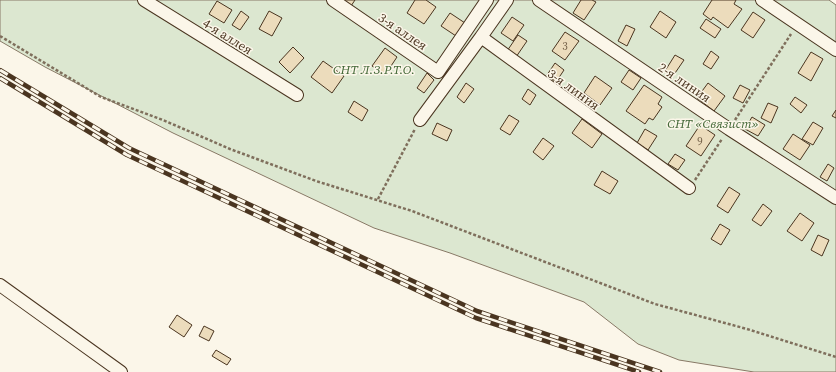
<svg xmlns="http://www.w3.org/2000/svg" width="836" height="372" viewBox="0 0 836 372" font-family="'Source Serif 4',serif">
	<rect width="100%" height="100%" fill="#fbf6e9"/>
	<!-- green -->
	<path fill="#dce7d0" stroke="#887966" d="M0 0H829L836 5V372H754L679 360 638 344 584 302 450 253 374 228 173 133 45 67 0 41Z"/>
	<!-- building -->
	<path fill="#ecdcbc" stroke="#4a3520" d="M343 0H355L351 6Z
		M415 0H426L436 7 424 24 407 13Z
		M581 0H592L596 2 584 20 573 13Z
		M712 0H736L734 4 742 9 728 28 713 17 711 20 703 14Z
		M217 1 232 10 224 23 209 14Z
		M241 11 249 17 240 30 232 25Z
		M269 11 282 18 272 36 259 29Z
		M660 11 676 22 666 38 650 27Z
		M753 12 765 20 753 38 741 30Z
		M450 13 465 23 456 36 441 26Z
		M512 17 524 25 513 41 501 33Z
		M706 19 721 29 715 38 700 28Z
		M626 25 635 29 627 46 618 41Z
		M565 32 579 41 565 60 552 51Z
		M518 35 527 41 516 57 507 51Z
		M293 47 304 58 290 73 279 62Z
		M385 48 397 57 385 75 372 66Z
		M711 51 719 57 711 69 703 64Z
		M811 52 823 59 811 81 798 73Z
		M675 55 684 60 673 76 665 71Z
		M323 61 344 76 332 93 311 77Z
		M555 63 564 70 556 82 547 75Z
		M629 70 641 78 633 90 621 82Z
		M427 73 434 80 424 93 417 88Z
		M595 76 612 88 600 105 584 93Z
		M466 83 474 89 464 103 457 97Z
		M708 83 725 96 714 111 697 98Z
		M644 85 662 97 658 104 662 107 653 120 649 118 645 124 626 111Z
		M740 85 750 90 743 103 733 98Z
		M528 89 536 95 530 105 522 99Z
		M795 97 807 105 801 113 790 104Z
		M354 101 368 110 362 121 348 112Z
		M768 103 778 107 771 123 761 118Z
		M836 110V118L832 116Z
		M509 115 519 121 510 135 500 129Z
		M752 117 765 125 758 136 745 129Z
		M582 119 602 134 592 148 572 133Z
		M813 122 823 128 813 145 802 139Z
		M437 123 452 130 447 141 432 134Z
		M700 125 715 135 701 156 686 146Z
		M645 129 657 136 648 150 637 143Z
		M793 134 810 145 800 160 783 149Z
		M543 138 554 146 543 160 533 152Z
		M675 154 685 160 678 170 668 164Z
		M828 164 834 168 827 181 820 177Z
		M602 171 618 181 610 194 594 185Z
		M729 187 740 194 728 213 717 206Z
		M763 204 772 211 761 226 752 220Z
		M800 213 814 223 802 241 787 231Z
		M720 224 730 230 721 245 711 239Z
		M818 235 829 240 822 256 811 250Z
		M177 315 192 325 184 337 169 327Z
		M204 326 214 331 209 341 199 336Z
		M216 350 231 359 227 365 212 356Z"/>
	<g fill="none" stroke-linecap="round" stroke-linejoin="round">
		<defs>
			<path id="minor" d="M144 0 297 95
				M333 0 438 72 487 0
				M507 0 481 37 689 188
				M539 0 729 129 836 198
				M762 0 836 50
				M420 120 481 37
				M0 285 121 372"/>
		</defs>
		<!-- minor casing -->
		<use href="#minor" stroke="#4a3520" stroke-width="14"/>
		<!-- path -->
		<path stroke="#7f6f5c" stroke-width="2.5" stroke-dasharray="3 2" stroke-linecap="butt" d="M0 36 101 97 163 120 230 149 316 181 412 211 655 304 747 329 836 357
			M735 120 791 34
			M695 180 722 139
			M378 199 415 129"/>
		<!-- minor -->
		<use href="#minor" stroke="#fbf6e9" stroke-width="12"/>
		<defs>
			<path id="rail" d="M0 70 129 148 477 311 660 372
				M0 78 127 155 476 318 639 372"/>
		</defs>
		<!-- rail casing -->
		<use href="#rail" stroke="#4a3520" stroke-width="4.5"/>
		<!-- rail -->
		<use href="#rail" stroke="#fbf6e9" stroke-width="3" stroke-dasharray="9" stroke-linecap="butt"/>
	</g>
	<g text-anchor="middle" stroke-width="3" stroke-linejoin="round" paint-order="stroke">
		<!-- number labels -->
		<g font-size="11" fill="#725f47">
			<text x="565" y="50">3</text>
			<text x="700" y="145">9</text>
		</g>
		<!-- street labels -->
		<g font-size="13" fill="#4a3520" stroke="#fbf6e9">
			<text transform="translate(403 31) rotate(34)" y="5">3-я аллея</text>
			<text transform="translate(228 36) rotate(32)" y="5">4-я аллея</text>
			<text transform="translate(685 82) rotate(34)" y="5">2-я линия</text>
			<text transform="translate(574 89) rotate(36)" y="5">3-я линия</text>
		</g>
		<!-- park labels -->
		<g font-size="13" font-style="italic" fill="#436837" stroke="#fbf6e9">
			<text x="374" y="74">СНТ Л.З.Р.Т.О.</text>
			<text x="713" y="128">СНТ «Связист»</text>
		</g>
	</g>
</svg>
